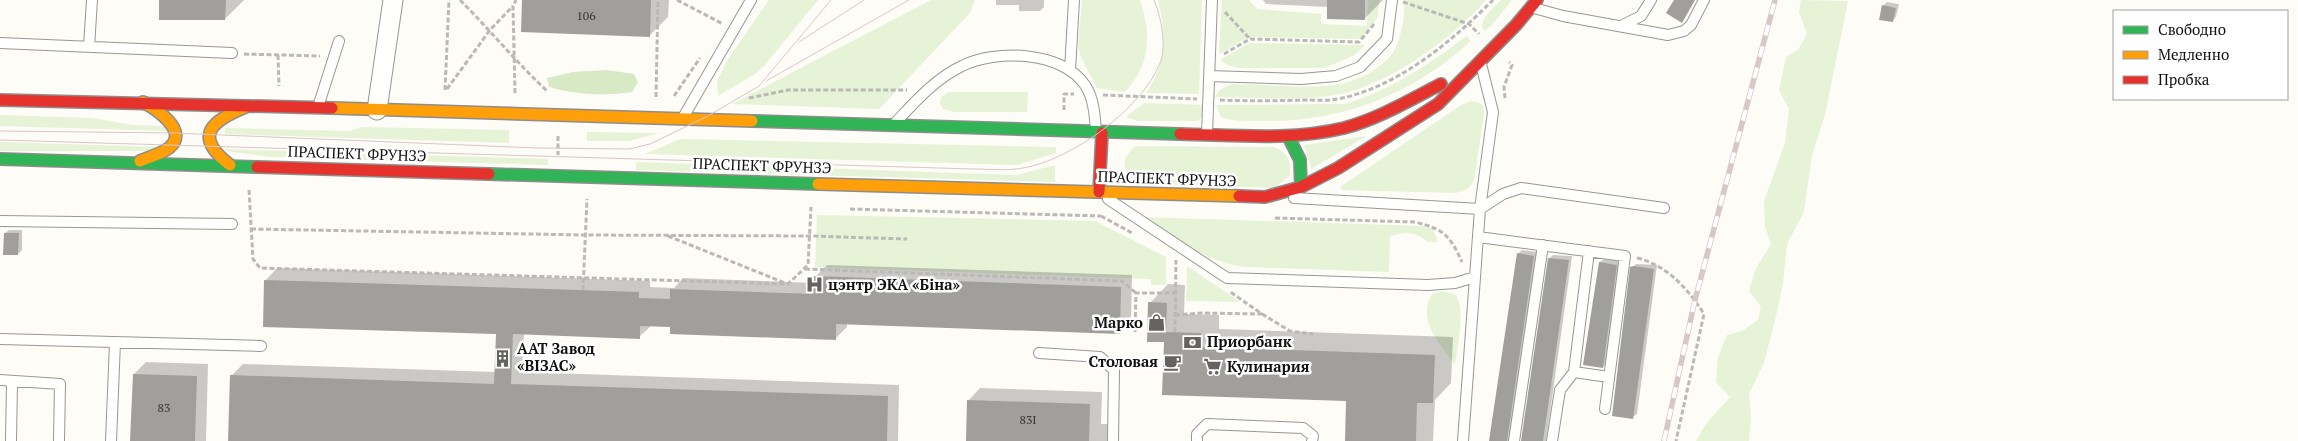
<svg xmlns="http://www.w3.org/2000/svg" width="2298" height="441" viewBox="0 0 2298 441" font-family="'PT Serif',serif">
	<rect width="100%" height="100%" fill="#fdfcf7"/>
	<!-- green -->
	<path fill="#e7f3d7" d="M769 0H818L765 65 755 74 718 96 717 81 728 59Z
		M931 0H975L970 13 879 109 732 104Z
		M1082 0H1140C1152 34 1150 65 1125 92L1097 88 1081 57 1078 46Z
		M1158 0H1202L1199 94 1146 93C1167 64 1166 33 1158 0Z
		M1222 0H1249L1257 9 1321 14V24L1367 26 1368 0H1379L1378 17 1360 39 1249 37 1219 54Z
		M1404 0H1486C1453 38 1390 84 1340 94 1300 102 1255 97 1214 97L1220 90 1231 84C1265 84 1301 89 1334 85 1355 83 1385 68 1395 49 1402 36 1405 14 1404 0Z
		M1501 0H1512L1491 26 1484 31C1477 19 1494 8 1501 0Z
		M1801 0 1848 1 1825 115 1812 155 1804 212 1787 244 1783 283 1777 312 1764 363 1749 394 1751 417 1749 441H1696L1706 424 1730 397 1716 382 1718 357 1727 335 1742 331 1758 320 1761 306 1749 291 1756 268 1771 244 1765 227 1764 201 1785 143 1789 109 1779 90 1786 57 1798 50 1807 34 1799 12Z
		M1466 36 1471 41C1414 94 1339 123 1262 121 1248 121 1234 122 1221 117L1216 105 1344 104C1390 91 1428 65 1466 36Z
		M1249 43 1365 45 1355 55 1325 68H1239L1227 65 1220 60Z
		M949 92H1028L1027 112H955L943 109 940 104 941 97Z
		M1471 101 1478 102 1483 106 1484 114 1474 180C1470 189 1465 191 1455 193L1342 190 1340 187 1461 105Z
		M1144 103 1204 105 1203 115 1198 121H1138L1126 117Z
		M0 115 92 118 132 125 166 126 169 131 0 126Z
		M361 127 509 130V143L225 134V128L349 131Z
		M587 132 660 133 629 141H587Z
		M1367 136 1311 169 1304 145Z
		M680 139 1056 147V153L1017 165 645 154Z
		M0 142 161 147 153 151H0Z
		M1136 146 1274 147C1288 153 1291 160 1290 175L1275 188 1134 183C1122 168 1120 159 1136 146Z
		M225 149 548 159V165L271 157 225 151Z
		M636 162 1017 175 1055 165V182L636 170Z
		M817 215 1095 221 1166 257V285H1151V279L815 267Z
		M1143 217 1422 226 1433 229 1438 242H1427C1418 231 1403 232 1390 236L1389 272 1245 267C1207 263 1175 237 1143 217Z
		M1187 266 1240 302 1186 301Z
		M1442 291C1445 292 1451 293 1454 294 1467 303 1457 350 1455 365 1440 344 1416 320 1432 294Z"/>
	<!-- forest -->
	<path fill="#d8eac5" d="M607 70 634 74 638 82 632 92C604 96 576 95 549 87L547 78 573 72Z"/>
	<!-- shadow -->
	<path fill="#0003" d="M160 0H244L225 19Z
		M524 0H669L668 17 649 36Z
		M996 0H1044V7L1040 11H1019V5H996Z
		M1263 0H1383L1364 19 1329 7 1266 4Z
		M1887 2 1899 4 1896 17 1892 21 1883 6Z
		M9 230H22V250L18 254 5 233Z
		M1522 250 1538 252 1512 441H1490L1518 254Z
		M1553 255 1572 256 1546 441H1522L1549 259Z
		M1604 259 1620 261 1607 363 1603 367 1600 262Z
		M1636 264 1657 265 1637 414 1633 417 1632 268Z
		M827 265 1132 275 1131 321 1119 332 847 324V327L835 339 671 325 651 326 639 337 524 334 522 372 899 385 898 441H229L231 376 243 364 496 372 497 333 266 280 277 268 650 281V287L674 288 683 278 815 283V277Z
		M1168 284 1185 285 1184 314 1219 315V329L1453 337 1451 383 1435 400 1433 441H1346L1347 400 1165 341 1150 303Z
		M146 362 208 364 206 441H132L134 374Z
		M980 388 1102 392 1101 424H1118L1117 441H967L968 401Z"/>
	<!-- building -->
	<path fill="#a19f9c" d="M159 0H226L225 20H159Z
		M522 0H651L650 37 521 32Z
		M1327 0H1365V20L1327 19Z
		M1674 0H1695L1682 23 1666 13Z
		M1882 5 1896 8 1893 22 1879 20Z
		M4 233H19L18 255H3Z
		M1517 253 1534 256 1507 441H1489Z
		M1548 258 1569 260 1543 441H1521Z
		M1599 262 1617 265 1603 368 1583 365Z
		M1634 266 1654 269 1633 419 1612 416 1630 267Z
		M814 276 1121 287 1120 334 836 324V340L670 334V327L640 326V339L513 334 511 384 888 396 887 441H228L230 375 494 384 496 334 263 327 264 280 639 292V298L670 299V289L813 294Z
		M1148 302 1167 303 1166 332 1201 333V347L1435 355 1433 403H1417L1416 441H1345L1346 401 1162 395 1164 342H1147Z
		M133 374 197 376 195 441H130Z
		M967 400 1090 404 1089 441H966Z"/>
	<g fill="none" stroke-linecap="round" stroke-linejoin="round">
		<defs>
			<path id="lane" d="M1534 8 1563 16 1668 35 1684 31 1691 25 1704 0
				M1621 26 1641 16 1651 0
				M0 43 232 53
				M89 47 92 0
				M1070 70 1074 0
				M1209 76 1301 79 1336 76 1360 67 1387 39 1392 0
				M318 107 339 41
				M684 116 751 0
				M896 122C915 102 936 78 962 66 996 49 1062 51 1085 85 1094 98 1095 117 1096 132
				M1207 134 1212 0
				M1294 198 1480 209 1503 194 1521 188 1664 208
				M1108 199 1227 278 1428 285 1455 283 1475 277
				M0 221 232 224
				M1478 237 1625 256 1605 409
				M0 339 261 346
				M1039 353 1100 357 1114 370 1113 441
				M1574 372 1609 377
				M0 380 60 384 59 441
				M11 441 12 381
				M111 441 115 342
				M1197 441V434L1207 424 1303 428 1313 436 1312 441
				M1463 441 1480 209 1493 112 1481 64
				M1514 441 1543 245
				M1552 441 1560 390 1574 372 1589 251"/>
			<path id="street" d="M377 110 393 0"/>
			<path id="fast" d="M752 121 1180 134
				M1288 136 1300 160 1301 187
				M0 159 257 167
				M489 174 818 184"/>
			<path id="slow" d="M332 108 752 121
				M140 161C149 157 161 154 169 148 190 131 156 109 143 102
				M230 165C191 135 213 120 248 106
				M818 184 1239 196"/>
			<path id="jam" d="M0 100 332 108
				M1180 134C1234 135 1290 141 1344 128 1378 119 1410 100 1441 84
				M257 167 489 174
				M1099 192 1102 133
				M1239 196 1265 197 1301 187 1338 168 1438 104 1516 25 1537 0"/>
		</defs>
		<!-- lane casing -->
		<use href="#lane" stroke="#979795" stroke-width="12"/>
		<!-- street casing -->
		<use href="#street" stroke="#979795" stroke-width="21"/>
		<!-- fast casing -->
		<use href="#fast" stroke="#8e8d8b" stroke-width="14"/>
		<!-- slow casing -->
		<use href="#slow" stroke="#8e8d8b" stroke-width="14"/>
		<!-- jam casing -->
		<use href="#jam" stroke="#8e8d8b" stroke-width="14"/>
		<!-- path -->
		<path stroke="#b9b9b8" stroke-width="3" stroke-dasharray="5 2.5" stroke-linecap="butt" d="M460 0C490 30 516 62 547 91
			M677 0 723 24
			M1403 2 1469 24 1479 34
			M1225 12 1250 39
			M244 54 320 56
			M1224 54 1250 39 1359 42 1375 23
			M278 55 279 86
			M447 89 490 30 513 6
			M445 90 449 0
			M515 93 513 6 516 0
			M1103 95 1197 99
			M674 96 700 58
			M656 97 658 0
			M749 98 788 90H907
			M1505 98 1504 87 1512 65 1509 62
			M1220 100C1248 101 1276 101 1304 100 1315 100 1327 101 1338 99 1398 87 1451 42 1493 0
			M1064 110V94H1074
			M558 136V155
			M249 190 253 259 260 268 788 284 808 265 811 207
			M850 209 1101 216
			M1101 216 1134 234
			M1275 218 1415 222C1443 229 1450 235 1462 262
			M251 229 585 235 810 236 907 239
			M668 236 785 283
			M1637 258C1667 265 1688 289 1704 314L1676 441
			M805 269 1122 281 1136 293
			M583 290 587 199
			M1262 314 1290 331 1313 334
			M1175 315 1202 313 1262 314 1229 291
			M1135 332 1136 293H1175
			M1175 332 1176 260"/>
		<!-- lane -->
		<use href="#lane" stroke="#fffffe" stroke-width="10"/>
		<!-- street -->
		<use href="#street" stroke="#fffffe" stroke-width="19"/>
		<!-- fast -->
		<use href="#fast" stroke="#30b455" stroke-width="11"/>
		<!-- slow -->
		<use href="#slow" stroke="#ff9f0a" stroke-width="11"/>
		<!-- jam -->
		<use href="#jam" stroke="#e5322d" stroke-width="11"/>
		<!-- tram -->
		<path stroke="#d9c6c7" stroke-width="1" d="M799 42 864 0
			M766 81 909 0
			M0 131 174 133 537 148 629 149 650 144 708 116 759 86 831 0
			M0 140 973 169C989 169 1007 171 1023 168 1071 160 1142 109 1160 63 1167 47 1161 16 1154 0"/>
		<defs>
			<path id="rail" d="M1664 441 1695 300 1775 0"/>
		</defs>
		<!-- rail casing -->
		<use href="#rail" stroke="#d9c6c7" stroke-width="5.5"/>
		<!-- rail -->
		<use href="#rail" stroke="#fff" stroke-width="4" stroke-dasharray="11" stroke-linecap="butt"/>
	</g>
	<!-- icons -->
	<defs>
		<symbol id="hospital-bare" viewBox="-9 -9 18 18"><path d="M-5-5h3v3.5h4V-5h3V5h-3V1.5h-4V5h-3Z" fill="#646362" stroke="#fff" stroke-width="2.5" paint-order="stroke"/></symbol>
		<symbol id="shop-bare" viewBox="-9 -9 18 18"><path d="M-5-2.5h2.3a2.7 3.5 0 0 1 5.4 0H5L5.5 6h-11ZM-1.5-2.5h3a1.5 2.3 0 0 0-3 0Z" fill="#646362" stroke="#fff" stroke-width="2.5" paint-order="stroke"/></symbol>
		<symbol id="bank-bare" viewBox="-9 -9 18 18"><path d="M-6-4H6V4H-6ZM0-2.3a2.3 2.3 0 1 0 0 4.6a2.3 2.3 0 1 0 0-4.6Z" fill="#646362" stroke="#fff" stroke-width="2.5" paint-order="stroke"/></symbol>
		<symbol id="building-bare" viewBox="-9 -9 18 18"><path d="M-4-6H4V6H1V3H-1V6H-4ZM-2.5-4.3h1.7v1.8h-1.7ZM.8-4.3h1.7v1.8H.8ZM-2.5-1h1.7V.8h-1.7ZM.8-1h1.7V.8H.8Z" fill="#646362" stroke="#fff" stroke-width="2.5" paint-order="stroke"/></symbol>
		<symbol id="cafe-bare" viewBox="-9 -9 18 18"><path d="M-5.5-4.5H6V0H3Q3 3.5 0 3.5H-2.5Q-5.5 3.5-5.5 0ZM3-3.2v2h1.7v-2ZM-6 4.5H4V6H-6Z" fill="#646362" stroke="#fff" stroke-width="2.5" paint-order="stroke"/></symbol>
		<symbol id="supermarket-bare" viewBox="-9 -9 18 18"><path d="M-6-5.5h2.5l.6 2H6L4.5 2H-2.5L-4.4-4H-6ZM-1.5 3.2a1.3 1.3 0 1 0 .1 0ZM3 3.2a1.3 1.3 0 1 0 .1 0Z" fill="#646362" stroke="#fff" stroke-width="2.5" paint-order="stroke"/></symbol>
	</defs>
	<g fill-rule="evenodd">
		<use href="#hospital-bare" x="802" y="272" width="25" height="25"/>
		<use href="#shop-bare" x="1144" y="310" width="25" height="25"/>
		<use href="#bank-bare" x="1180" y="330" width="25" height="25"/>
		<use href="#building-bare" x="490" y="346" width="25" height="25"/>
		<use href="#cafe-bare" x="1160" y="350" width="25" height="25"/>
		<use href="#supermarket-bare" x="1200" y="354" width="25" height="25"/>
	</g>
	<g text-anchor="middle" stroke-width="5" stroke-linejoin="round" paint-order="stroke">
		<!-- number labels -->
		<g font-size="12" fill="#353434">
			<text x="586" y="20">106</text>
			<text x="164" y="412">83</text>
			<text x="1028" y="424">83І</text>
		</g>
		<!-- street labels -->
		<g font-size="15" fill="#111" stroke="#fff">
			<text transform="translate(357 154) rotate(2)" y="5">ПРАСПЕКТ ФРУНЗЭ</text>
			<text transform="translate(762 166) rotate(2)" y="5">ПРАСПЕКТ ФРУНЗЭ</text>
			<text transform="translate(1167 179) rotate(2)" y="5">ПРАСПЕКТ ФРУНЗЭ</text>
		</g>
		<!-- poi labels -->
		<g font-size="15" font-weight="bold" fill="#111" stroke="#fff" text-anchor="start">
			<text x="828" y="290">цэнтр ЭКА «Біна»</text>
			<text x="1143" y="328" text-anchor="end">Марко</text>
			<text x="1207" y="347">Приорбанк</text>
			<text x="517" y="354">ААТ Завод<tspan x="517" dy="17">«ВІЗАС»</tspan></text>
			<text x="1158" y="367" text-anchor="end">Столовая</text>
			<text x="1227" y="372">Кулинария</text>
		</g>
	</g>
	<!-- legend -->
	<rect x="2113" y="10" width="175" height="90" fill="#ffffff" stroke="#a0a0a0"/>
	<rect x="2123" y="26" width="25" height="8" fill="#30b455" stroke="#a0a0a0"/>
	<text x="2158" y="35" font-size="15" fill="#111111">Свободно</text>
	<rect x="2123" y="51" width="25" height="8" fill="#ff9f0a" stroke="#a0a0a0"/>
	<text x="2158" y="60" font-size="15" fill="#111111">Медленно</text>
	<rect x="2123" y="76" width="25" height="8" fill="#e5322d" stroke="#a0a0a0"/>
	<text x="2158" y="85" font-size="15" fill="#111111">Пробка</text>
</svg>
